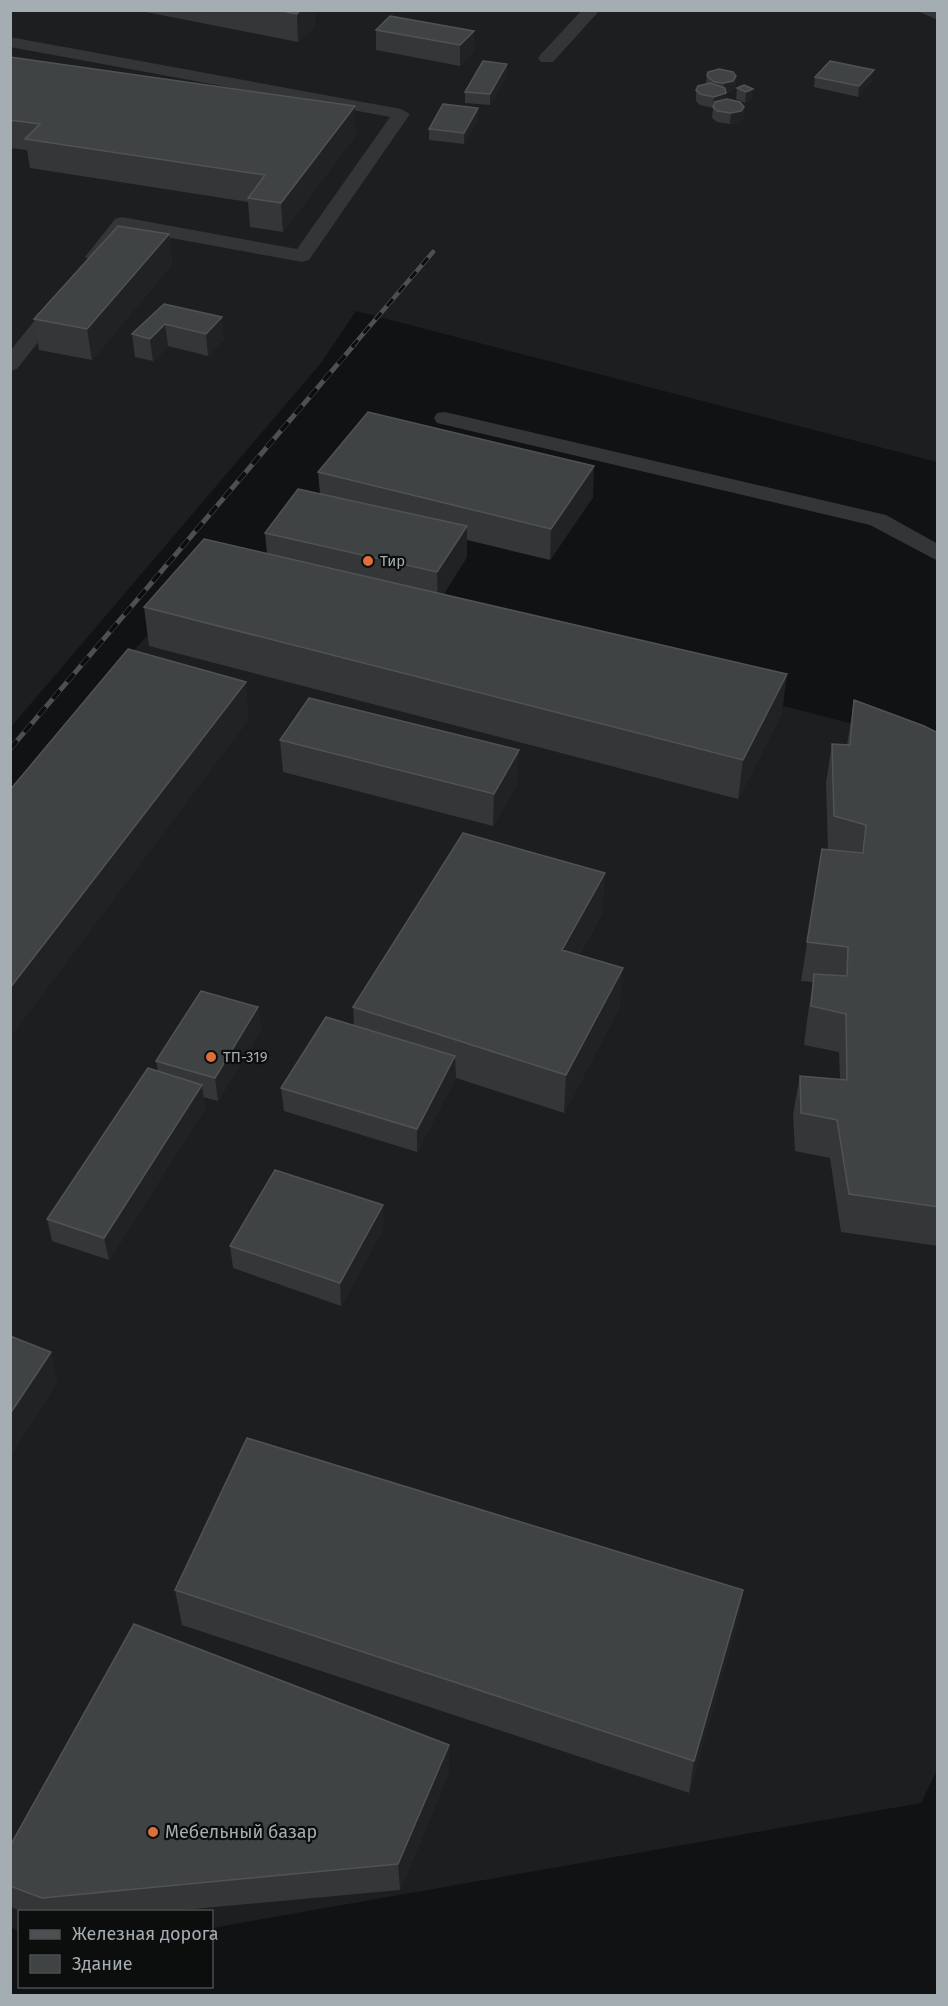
<svg xmlns="http://www.w3.org/2000/svg" width="948" height="2006" viewBox="0 0 948 2006" font-family="'Fira Sans',sans-serif">
	<rect width="100%" height="100%" fill="#111213"/>
	<!-- built -->
	<path fill="#1d1e1f" d="M11 11H937V462L356 311 321 363 11 727Z
		M215 560 896 735 937 766 938 1768 921 1803 212 1928V1912H20L19 1932 11 1927V787Z"/>
	<g fill="none" stroke-linecap="round" stroke-linejoin="round">
		<!-- lane -->
		<path fill="#333537" fill-rule="evenodd" d="M582 10H600L553 62H541L538 58 541 54Z
			M915 10H938V20Z
			M10 37 401 109 410 114 309 260 302 262 127 230 102 261 95 263 85 257 115 219 122 217 297 249 390 117 10 47Z
			M59 297 66 299 69 303 17 369 10 371V351L52 299Z
			M445 412 886 515 938 544V561L870 525 437 423 434 418 437 413Z"/>
		<defs>
			<path id="rail-far1" d="M352 347 433 252"/>
			<path id="rail" d="M10 749 354 345"/>
		</defs>
		<!-- rail-far1 casing -->
		<use href="#rail-far1" stroke="#4c5052" stroke-width="4.5"/>
		<!-- rail casing -->
		<use href="#rail" stroke="#4c5052" stroke-width="5"/>
		<!-- rail-far1 -->
		<use href="#rail-far1" stroke="#0c0d0d" stroke-width="3" stroke-dasharray="9" stroke-linecap="butt"/>
		<!-- rail -->
		<use href="#rail" stroke="#0c0d0d" stroke-width="4" stroke-dasharray="11" stroke-linecap="butt"/>
	</g>
	<!-- wall -->
	<path fill="#343637" d="M136 10H314L315 25 298 42Z
		M390 16 474 51 460 66 376 50V30Z
		M10 57 356 135 283 232 250 227 248 202 30 168 27 150 10 148Z
		M507 75 490 105 465 103V92Z
		M707 76H736L735 87 732 91 726 93 725 100 744 107 743 118 740 122 730 124 717 122 712 118 713 108 700 105 696 101V90L706 84Z
		M815 77 872 81 858 97 814 87Z
		M744 85 752 99 745 103 736 99 737 88Z
		M478 108V119L464 144 429 140V129Z
		M169 234 172 264 92 360 39 350 34 319Z
		M164 304 224 339 208 356 168 346 153 361 135 357 132 334Z
		M318 472 593 497 550 560 467 540V557L443 594 782 713 738 799 149 646 144 607 267 553 265 533 320 494Z
		M854 700 938 733V1246L841 1232 830 1158 795 1151 793 1114 800 1076 840 1079 839 1052 804 1045 808 1013 813 982 801 981 822 849H828L826 783 832 744 847 745Z
		M280 740 518 782 493 826 283 772Z
		M603 912 579 955 620 1006 564 1113 456 1078 417 1152 284 1111 281 1088 354 1025 353 1007Z
		M258 1007 261 1030 218 1101 203 1097 205 1108 109 1260 52 1241 47 1219 158 1071 156 1061Z
		M384 1227 341 1306 233 1268 230 1246Z
		M175 1590H743L737 1624 689 1793 182 1625Z
		M449 1745V1772L400 1890 171 1911H22L10 1907V1846Z"/>
	<!-- shaded-wall -->
	<path fill="#212223" d="M300 10H314L315 25 298 42 297 14Z
		M474 31V51L460 66V45Z
		M507 64V75L490 105V94Z
		M874 70 872 81 858 97 859 86Z
		M736 76 735 87 732 91 723 93 724 83Z
		M753 89 752 99 745 103 746 92Z
		M726 93 725 104 713 108 714 97Z
		M355 106 356 135 283 232 281 203Z
		M744 107 743 118 740 122 730 124 731 113Z
		M478 108V119L464 144V133Z
		M169 234 172 264 92 360 87 329Z
		M222 317 224 339 208 356 206 334Z
		M165 324 168 346 153 361 150 339Z
		M594 466 593 497 550 560 551 529Z
		M467 526V557L438 604 437 572Z
		M787 674 782 713 738 799 743 760Z
		M246 682 249 720 10 1038V988Z
		M519 750 518 782 493 826 494 794Z
		M605 873 603 912 560 988 562 950Z
		M623 968 620 1006 564 1113 566 1075Z
		M258 1007 261 1030 218 1101 215 1078Z
		M455 1056 456 1079 417 1152V1129Z
		M202 1085 205 1108 109 1260 104 1238Z
		M383 1205 384 1227 341 1306 340 1283Z
		M51 1352 58 1382 10 1458V1414Z
		M743 1590 737 1624 689 1793 694 1761Z
		M449 1745V1772L400 1890 398 1864Z"/>
	<!-- building -->
	<path fill="#404344" stroke="#505356" stroke-width="1.5" d="M277 10H300L297 14Z
		M390 16 474 31 460 45 376 30Z
		M10 57 355 106 281 203 248 198 265 175 25 139 40 124 10 120Z
		M483 61 507 64 490 94 465 92Z
		M830 61 874 70 859 86 815 77Z
		M719 69 733 72 736 76 733 81 724 83 714 82 707 76 708 72Z
		M710 83 725 88 726 93 714 97 700 94 696 90 698 86Z
		M744 85 753 89 746 92 737 88Z
		M727 99 740 102 744 107 741 111 731 113 717 111 713 107 715 102Z
		M443 104 478 108 464 133 429 129Z
		M118 226 169 234 87 329 34 319Z
		M164 304 222 317 206 334 165 324 150 339 132 334Z
		M368 412 594 466 551 529 318 472Z
		M298 489 467 526 437 572 265 533Z
		M204 539 787 674 743 760 144 607Z
		M128 649 246 682 10 988V790Z
		M309 698 519 750 494 794 280 740Z
		M854 700 924 726 938 733V1207L849 1194 837 1120 801 1113 800 1076 847 1080 846 1014 811 1006 814 974 847 976 848 947 807 942 822 849 863 853 866 825 834 816 832 744 850 745Z
		M463 833 605 873 562 950 623 968 566 1075 353 1007Z
		M201 991 258 1007 215 1078 156 1061Z
		M326 1017 455 1056 417 1129 281 1088Z
		M148 1068 202 1085 104 1238 47 1219Z
		M275 1170 383 1205 340 1283 230 1246Z
		M10 1336 51 1352 10 1414Z
		M247 1438 743 1590 694 1761 175 1590Z
		M134 1624 449 1745 398 1864 42 1898 10 1886V1846Z"/>
	<!-- markers -->
	<g fill="#df6e3d" stroke="#0c0d0d" stroke-width="2">
		<circle cx="368" cy="561" r="6"/>
		<circle cx="211" cy="1057" r="6"/>
		<circle cx="153" cy="1832" r="6"/>
	</g>
	<g text-anchor="middle" stroke-width="4.5" stroke-linejoin="round" paint-order="stroke">
		<!-- poi labels -->
		<g font-size="15" fill="#a4adb2" stroke="#0c0d0d" text-anchor="start">
			<text x="380" y="566">Тир</text>
			<text x="223" y="1062">ТП-319</text>
		</g>
		<!-- near-poi labels -->
		<g font-size="18" fill="#a4adb2" stroke="#0c0d0d" text-anchor="start">
			<text x="165" y="1838">Мебельный базар</text>
		</g>
	</g>
	<!-- border -->
	<rect width="948" height="2006" fill="none" stroke="#a4adb2" stroke-width="24"/>
	<!-- legend -->
	<rect x="18" y="1910" width="195" height="78" fill="#0c0d0d" stroke="#494d4f" stroke-width="1.5"/>
	<rect x="30" y="1930" width="30" height="9" fill="#4c5052" stroke="#494d4f" stroke-width="1.5"/>
	<text x="72" y="1940" font-size="18" fill="#a4adb2">Железная дорога</text>
	<rect x="30" y="1955" width="30" height="18" fill="#404344" stroke="#494d4f" stroke-width="1.5"/>
	<text x="72" y="1970" font-size="18" fill="#a4adb2">Здание</text>
</svg>
